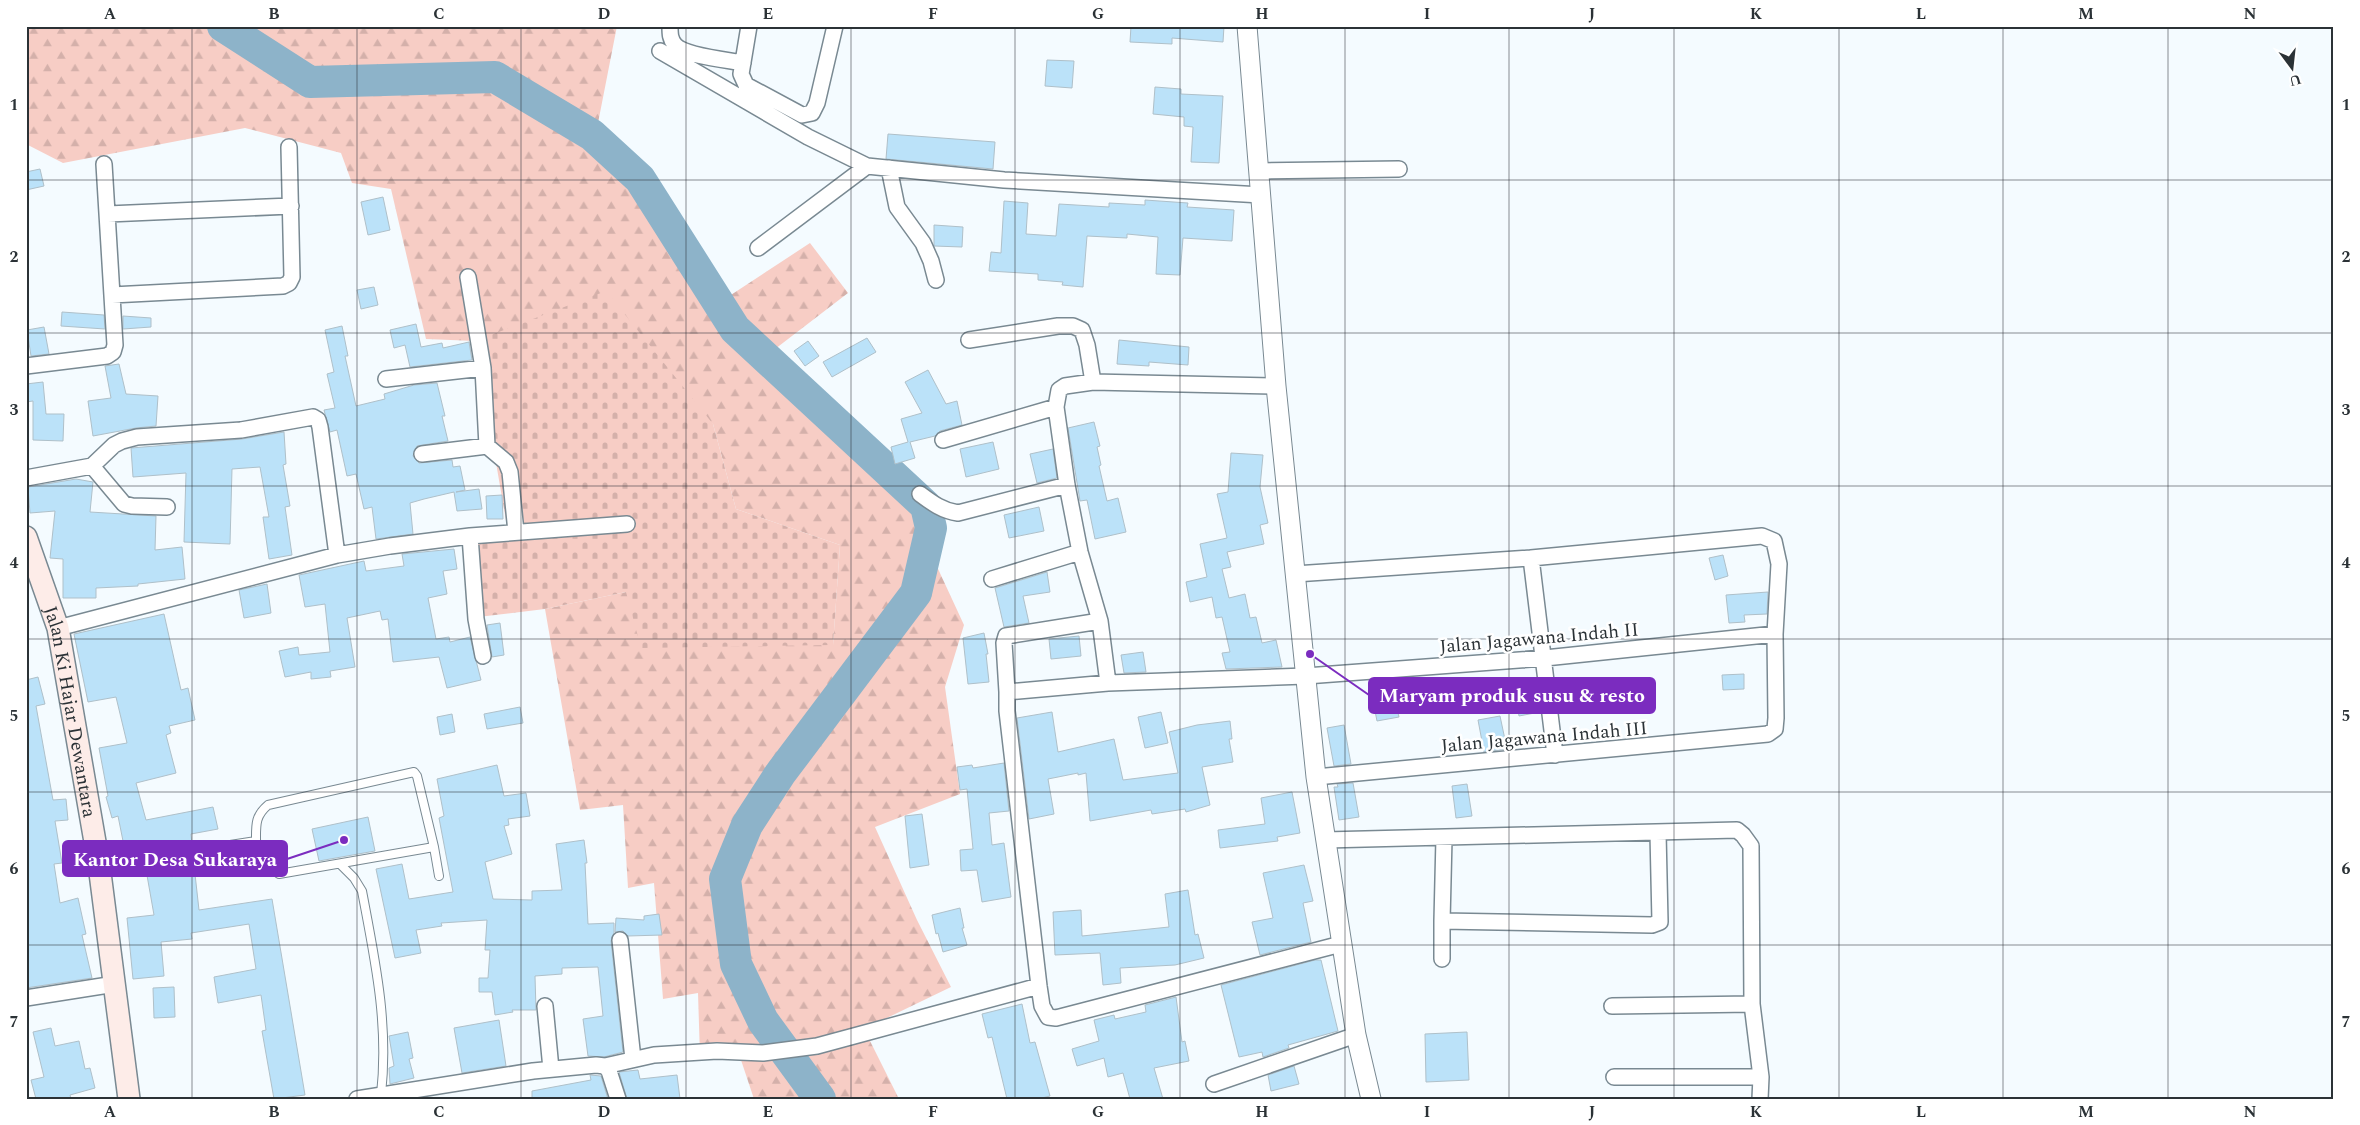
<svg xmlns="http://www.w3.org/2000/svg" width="2360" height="1125" viewBox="0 0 2360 1125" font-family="Spectral,serif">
	<defs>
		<pattern id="forest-firs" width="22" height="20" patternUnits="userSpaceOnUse" patternTransform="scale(1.25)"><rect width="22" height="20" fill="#f7cdc5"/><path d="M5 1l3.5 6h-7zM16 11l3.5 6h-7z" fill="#d4b0aa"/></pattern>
		<pattern id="cemetery-stones" width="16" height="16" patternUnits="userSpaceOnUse" patternTransform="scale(1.25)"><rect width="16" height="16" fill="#f7cdc5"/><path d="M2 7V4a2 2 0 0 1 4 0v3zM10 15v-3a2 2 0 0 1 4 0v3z" fill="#d4b0aa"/></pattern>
	</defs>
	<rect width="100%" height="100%" fill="#f4fbff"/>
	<!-- forest -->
	<path fill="url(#forest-firs)" d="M26 26H617L598 123 688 246 711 308 810 243 848 293 758 362 833 425 890 465 964 625 945 687 960 794 875 827 917 920 951 987 864 1029 899 1099H754L740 1057 700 1056 698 993 663 999 654 883 628 888 623 805 580 810 545 609 626 592 833 645 840 545 736 509 713 424 475 341 426 339 391 189 352 183 341 153 245 128 63 163 26 144Z"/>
	<!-- cemetery -->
	<path fill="url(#cemetery-stones)" d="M606 291 713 424 736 509 840 545 833 645 641 648 626 592 545 609 478 617 471 544 509 538 475 341Z"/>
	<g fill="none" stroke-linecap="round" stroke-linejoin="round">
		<!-- river -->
		<path stroke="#8db3c9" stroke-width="32" d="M223 26 310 82 495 77 592 135 640 179 735 329 926 506 931 528 916 593 780 774 747 825 725 879 736 964 763 1021 820 1099"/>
	</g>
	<!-- building -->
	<path fill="#bbe2f9" stroke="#afc0c9" d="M1131 26H1224L1223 42 1172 38V44L1130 42Z
		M1047 60 1074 61 1072 88 1045 86Z
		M1155 87 1181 89V94L1223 96 1219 163 1191 162 1193 127 1184 126V117L1153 114Z
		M888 134 995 142 993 169 886 159Z
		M40 169 44 186 26 190V172Z
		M383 197 390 230 368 235 361 202Z
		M1145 200 1188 203 1187 207 1234 210 1232 241 1183 238 1180 275 1156 274 1158 237 1127 234V238L1087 236 1083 287 1062 285 1063 282 1038 280V274L989 271 991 252 1001 253 1004 201 1028 203 1026 234 1056 236 1059 204 1109 207V203L1145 205Z
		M934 225 963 227 962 247 934 246Z
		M374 287 378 305 361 309 357 290Z
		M62 312 104 315 105 329 61 326Z
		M123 316 151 318V327L123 329Z
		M416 324 421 347 442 343 443 348 469 342 472 360 410 367 405 345 394 348 390 330Z
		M342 326 348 356H345L356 406 385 399 384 394 414 385 437 383 445 416H442L448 441 417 446 413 456 419 463 452 460 453 467 460 466 465 490 456 492 479 489 482 509 457 511 454 492 424 499 410 503 413 534 376 539 372 507 364 509 356 474 347 476 337 430 330 432 324 410 335 408 327 374 334 372 325 330Z
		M44 327 49 354 31 356 27 330Z
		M867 338 876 352 832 377 823 362Z
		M1119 340 1189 347 1188 365 1149 362V366L1117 364Z
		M808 341 819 356 805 366 794 351Z
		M119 364 126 394 158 396 156 426 136 428 93 436 88 401 111 398 105 366Z
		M928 370 946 404 957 401 962 425 940 431 935 436 910 442 915 458 895 464 891 447 908 442 901 419 922 413 905 382Z
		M43 382 46 414H64L63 441 33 440V401L26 402V384Z
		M1094 422 1100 446 1097 447 1101 465 1099 466 1107 501 1118 498 1126 532 1095 539 1087 500 1080 501 1068 428Z
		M284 432 286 464 283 465 290 506 285 507 292 555 269 559 263 517H269L260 467 232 469 230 544 184 542 186 473 133 477 131 448 242 439Z
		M993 442 999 469 966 477 960 449Z
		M1053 449 1057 478 1037 483 1030 454Z
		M1231 453 1263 455 1260 487 1268 523 1260 525 1264 544 1227 552 1231 567 1222 569 1229 598 1245 594 1250 618 1256 617 1262 643 1276 640 1282 667 1226 669 1222 653 1230 652 1222 617 1216 618 1212 597 1190 602 1186 582 1207 577 1200 544 1227 538 1217 494 1228 492Z
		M76 479 93 482 90 512 156 516 155 550 182 547 185 579 138 584V586L96 588V598H63V559L50 558 55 511 30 513 28 487Z
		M502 495 503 519H487L486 496Z
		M1039 507 1044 531 1009 538 1004 515Z
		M454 549 457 569 443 571 447 594 428 598 436 639 449 637 450 642 470 637 481 680 447 688 439 657 393 662 388 619 382 620 380 611 347 618 355 667 330 671 331 677 311 679V672L285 677 279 651 298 647 299 655 330 652 325 604 305 607 299 575 364 561 366 571 404 566 402 554Z
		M1723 555 1728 576 1715 580 1709 558Z
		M1047 572 1050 592 1023 596 1029 623 1004 627 995 588Z
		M267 584 271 613 244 618 239 590Z
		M1768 592 1767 614 1744 615 1745 622 1729 623 1726 595Z
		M164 614 181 690 188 688 195 720 169 726 171 733 166 735 176 773 136 783 146 820 213 807 218 829 191 834 192 845 143 853 141 842 124 846 118 816 112 818 106 797 108 796 99 748 127 743 116 697 88 702 74 634Z
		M500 623 504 655 492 657 487 625Z
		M984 633 988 654H986L989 682 968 684 963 638Z
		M1079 636 1081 656 1051 659 1049 639Z
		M1143 652 1146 672 1124 673 1121 655Z
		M1744 674V689L1723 690 1722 675Z
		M38 677 45 704 36 706 53 800 66 799 68 820 55 821 62 863 54 864 60 903 78 898 86 934 82 935 92 978 26 988V680Z
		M1537 694 1540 712 1519 716 1516 698Z
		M1395 701 1399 717 1377 721 1374 706Z
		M520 707 523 723 487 729 484 714Z
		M1052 712 1058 752 1114 739 1123 780 1178 773 1169 732 1197 725 1230 721 1232 739H1229L1233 762 1202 767 1210 805 1186 812 1185 809 1152 814 1151 810 1090 821 1086 773 1078 775V773L1048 779 1054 814 1029 819 1017 718Z
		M1161 712 1168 743 1145 748 1138 717Z
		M452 714 455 732 440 735 437 717Z
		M1500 716 1507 749 1484 752 1478 720Z
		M1344 725 1351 764 1334 766 1327 728Z
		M1004 763 1009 811 989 813 992 845 1004 843 1011 897 982 902 977 870 961 871 960 850 973 849 967 789 960 790 957 767 972 765 973 768Z
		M497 765 504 796 526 793 530 816 508 819 509 825 504 826 512 854 485 862 493 899 532 900V891L562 890 556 844 584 840 587 863H585L588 924 614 923V933L611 941 623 1052 604 1057 588 1056 583 1019 603 1016 598 967 562 968V974L535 976 536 1010H512L513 1012 495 1015 492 992H479V978H488L490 950H485L487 920 441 923 442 926 416 930 421 953 395 958 376 869 402 864 409 899 453 892 439 818 444 816 437 779Z
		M1353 783 1359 817 1339 820 1334 787H1338L1337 784Z
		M1467 784 1472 816 1456 818 1452 786Z
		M1292 792 1300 833 1277 837 1278 841 1220 848 1218 830 1265 824 1261 798Z
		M922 814 929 865 910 868 905 816Z
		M368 817 375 851 319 861 312 829Z
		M193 856 199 910 272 899 305 1095 274 1099 262 1031 266 1030 261 995 218 1003 214 977 256 969 249 924 191 933 192 939 161 942 164 976 133 979 127 918 154 915 145 864Z
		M1304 865 1313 901 1303 903 1311 942 1260 955 1252 922 1273 918 1263 873Z
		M1188 890 1195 935 1198 934 1204 958 1175 965 1120 968 1121 983 1103 985 1100 953 1055 955 1053 912 1081 910 1082 936 1169 927 1165 894Z
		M960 908 964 928H962L967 945 943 952 938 933 936 934 932 915Z
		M659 914 662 935 628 936 623 931 615 932 616 918 644 920V916Z
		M1315 960H1321L1338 1031 1288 1045 1289 1048 1263 1057 1262 1052 1239 1057 1221 985Z
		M174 987 175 1017 154 1018 153 988Z
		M1176 997 1182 1042 1185 1041 1189 1061 1154 1068 1163 1099H1130L1123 1073 1108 1077 1104 1058 1077 1066 1072 1049 1099 1041 1094 1020 1114 1015 1115 1019 1146 1012 1145 1005Z
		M1022 1004 1030 1043 1035 1042 1050 1096 1038 1099H1007L992 1037 988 1038 982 1014Z
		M499 1020 506 1066 462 1073 454 1028Z
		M51 1028 55 1046 79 1041 85 1069 90 1068 95 1088 70 1095 71 1099H36L31 1080 44 1077 33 1032Z
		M408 1032 413 1058 409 1059 414 1078 390 1084 389 1068 394 1066 389 1036Z
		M1467 1032 1469 1080 1426 1082 1425 1034Z
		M1294 1066 1299 1084 1271 1091 1268 1075Z
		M638 1070 640 1079 677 1075 680 1099H627L619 1072Z
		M590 1075 601 1076 608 1099H532V1091L591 1080Z"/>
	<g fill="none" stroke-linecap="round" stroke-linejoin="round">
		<defs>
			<path id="service" d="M434 847 439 876
				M340 864 354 878 362 891C375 960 389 1024 381 1095
				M101 865 256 841 271 868 279 874 434 847 417 776 414 772 268 805C255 816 256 825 256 841"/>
			<path id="minor" d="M670 26C670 34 670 39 675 45 685 56 728 60 743 63
				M749 26 741 74 746 85 802 115 812 113 817 103 835 26
				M660 51 808 137 867 166 1004 180 1261 195
				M889 168 897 207 923 243 931 261 936 280
				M1260 171 1399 169
				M108 214 291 206
				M758 248 867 166
				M468 277 483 368
				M112 295 283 286 289 283 292 277 289 147
				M969 340 1058 326H1073L1082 330 1087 345 1093 382
				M26 366 107 356 113 352 115 345 104 164
				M386 379 483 368 487 446 506 462 510 472 516 532
				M943 440 1056 407
				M422 454 487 446
				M92 466 124 504 132 506 167 507
				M26 478 92 466 114 445 122 441 137 437 241 430 313 417 318 420 320 427 337 555
				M920 494C932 503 943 511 958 513L1067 485
				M470 536 476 619 483 656
				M1531 558 1555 755
				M1295 574 1531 558 1762 536 1774 541 1779 564 1775 634 1776 718 1775 729 1768 734 1316 777
				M992 579 1080 552
				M58 628 337 555 390 546 470 536 627 524
				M1108 683 1100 621 1080 552 1067 485 1056 407 1059 390 1065 386 1093 382 1276 386
				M1007 692 1004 643 1006 636 1100 621
				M1325 840 1737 830 1743 835 1751 846 1752 1004 1761 1077 1760 1099
				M1442 921 1444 838
				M620 940 633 1059
				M1341 944 1056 1018 1048 1017 1042 1006 1039 986 1007 711V692L1108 683 1306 676 1545 658 1775 634
				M1442 959V921L1652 925 1660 922 1658 833
				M26 998 115 984
				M545 1006 551 1069
				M1612 1006 1752 1004
				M605 1066 654 1055 717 1051 763 1053 817 1046 1039 986
				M1614 1077H1761
				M1214 1084 1356 1035
				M357 1099 533 1071 596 1065 605 1066 609 1071 618 1099"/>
			<path id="tertiary" d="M1247 26 1276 386 1316 777 1356 1035 1371 1099"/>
			<g id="secondary">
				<path id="s1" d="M26 537 58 628 99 865 129 1099"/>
			</g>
		</defs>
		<!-- service casing -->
		<use href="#service" stroke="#798992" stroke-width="10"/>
		<!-- minor casing -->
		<use href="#minor" stroke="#798992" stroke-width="18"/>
		<!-- tertiary casing -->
		<use href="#tertiary" stroke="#798992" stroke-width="21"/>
		<!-- secondary casing -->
		<use href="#secondary" stroke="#798992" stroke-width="24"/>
		<!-- service -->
		<use href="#service" stroke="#fff" stroke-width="8"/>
		<!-- minor -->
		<use href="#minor" stroke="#fff" stroke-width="15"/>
		<!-- tertiary -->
		<use href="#tertiary" stroke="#fff" stroke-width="19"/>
		<!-- secondary -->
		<use href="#secondary" stroke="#fdece8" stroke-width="21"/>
	</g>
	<!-- grid -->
	<path fill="none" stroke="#2b3236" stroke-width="1" stroke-opacity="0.55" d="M192 26V1099M357 26V1099M521 26V1099M686 26V1099M851 26V1099M1015 26V1099M1180 26V1099M1345 26V1099M1509 26V1099M1674 26V1099M1839 26V1099M2003 26V1099M2168 26V1099M26 180H2334M26 333H2334M26 486H2334M26 639H2334M26 792H2334M26 945H2334"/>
	<g text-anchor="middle" stroke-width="5" stroke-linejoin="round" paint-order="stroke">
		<!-- street labels -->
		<g font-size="19" fill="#2b3236" stroke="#fff">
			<text transform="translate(1539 637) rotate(-5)" y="7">Jalan Jagawana Indah II</text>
			<text dy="7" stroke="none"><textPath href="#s1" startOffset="181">Jalan Ki Hajar Dewantara</textPath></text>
			<text transform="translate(1544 736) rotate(-5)" y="7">Jalan Jagawana Indah III</text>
		</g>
	</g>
	<!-- callouts -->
	<path fill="none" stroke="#7b2cbf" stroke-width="2" d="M1310 654L1369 695M344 840L287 859"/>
	<g fill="#7b2cbf" stroke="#fff" stroke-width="2">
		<circle cx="1310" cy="654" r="5"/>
		<circle cx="344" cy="840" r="5"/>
	</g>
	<g fill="#7b2cbf" stroke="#7b2cbf" stroke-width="2">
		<rect x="1369" y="678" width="286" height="35" rx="5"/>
		<rect x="63" y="841" width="224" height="35" rx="5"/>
	</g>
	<g font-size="20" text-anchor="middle" font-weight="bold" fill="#fff">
		<text x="1512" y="702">Maryam produk susu &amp; resto</text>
		<text x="175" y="866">Kantor Desa Sukaraya</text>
	</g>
	<!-- border -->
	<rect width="2360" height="1125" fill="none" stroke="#ffffff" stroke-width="55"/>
	<!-- north arrow -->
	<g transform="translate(2292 68) rotate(165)" stroke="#ffffff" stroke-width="4" paint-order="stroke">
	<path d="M0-4L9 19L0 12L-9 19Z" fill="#2b3236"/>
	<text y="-8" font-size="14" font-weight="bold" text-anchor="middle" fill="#2b3236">U</text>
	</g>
	<rect x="28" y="28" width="2304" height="1070" fill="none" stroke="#2b3236" stroke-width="2"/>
	<g font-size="16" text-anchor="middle" font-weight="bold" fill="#2b3236">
		<text x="110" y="19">A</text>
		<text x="274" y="19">B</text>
		<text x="439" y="19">C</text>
		<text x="604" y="19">D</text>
		<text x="768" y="19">E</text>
		<text x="933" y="19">F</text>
		<text x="1098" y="19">G</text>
		<text x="1262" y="19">H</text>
		<text x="1427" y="19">I</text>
		<text x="1592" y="19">J</text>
		<text x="1756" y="19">K</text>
		<text x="1921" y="19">L</text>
		<text x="2086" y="19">M</text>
		<text x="2250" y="19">N</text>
		<text x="14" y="110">1</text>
		<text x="2346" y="110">1</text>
		<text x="14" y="262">2</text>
		<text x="2346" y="262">2</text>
		<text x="14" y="415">3</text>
		<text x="2346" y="415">3</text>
		<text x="14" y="568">4</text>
		<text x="2346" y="568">4</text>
		<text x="14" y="721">5</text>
		<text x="2346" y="721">5</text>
		<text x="14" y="874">6</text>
		<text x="2346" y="874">6</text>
		<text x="14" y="1027">7</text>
		<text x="2346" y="1027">7</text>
		<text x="110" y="1117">A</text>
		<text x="274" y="1117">B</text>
		<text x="439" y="1117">C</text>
		<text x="604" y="1117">D</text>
		<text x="768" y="1117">E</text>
		<text x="933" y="1117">F</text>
		<text x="1098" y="1117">G</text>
		<text x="1262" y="1117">H</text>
		<text x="1427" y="1117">I</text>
		<text x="1592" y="1117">J</text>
		<text x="1756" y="1117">K</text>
		<text x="1921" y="1117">L</text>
		<text x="2086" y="1117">M</text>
		<text x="2250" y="1117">N</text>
	</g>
</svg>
